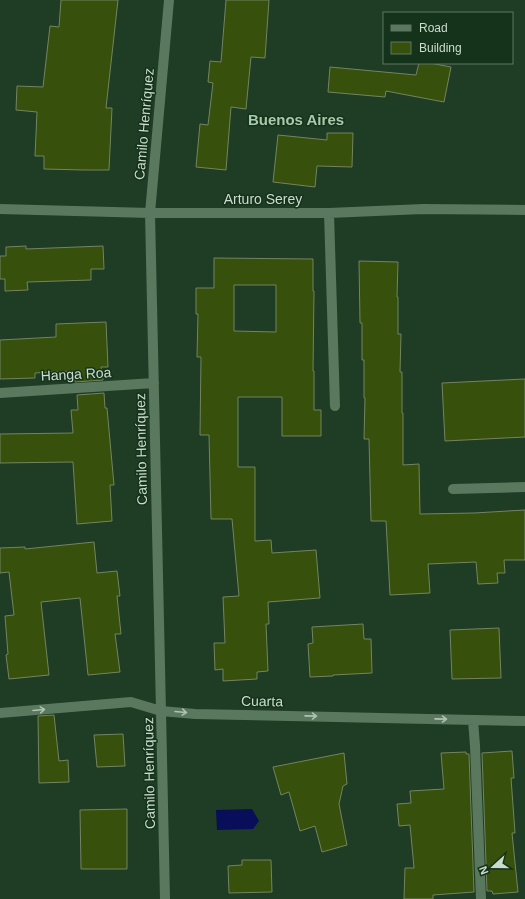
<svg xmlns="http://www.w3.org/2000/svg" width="525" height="899" viewBox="0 0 525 899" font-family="Arial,sans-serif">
	<rect width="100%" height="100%" fill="#1f3c25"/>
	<!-- water -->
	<path fill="#090e59" d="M252 809 259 821 253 829 217 830 216 810Z"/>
	<!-- building -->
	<path fill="#37510c" stroke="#738461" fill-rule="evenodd" d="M61 0H118L106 108H112L109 170H83L44 169V156H35L37 112 16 110 17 86 43 87 50 26 59 27Z
		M226 0H269L265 58 251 57 246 109 231 107 226 170 196 167 200 124 208 125 213 83 208 82 210 61 221 62Z
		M419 63H430L451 67 444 102 386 91 385 97 328 92 330 67 416 75Z
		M327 133H353L352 167 317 166 315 187 273 182 278 135 327 140Z
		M26 246V249L103 246 104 269H91V280L27 282 28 290 5 291V279H0V256H6V247Z
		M214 258 313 259V291H314L313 371H314V410H321V436H282V397H238V467H255V541L271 540 272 553 316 550 320 598 268 602 269 624H266L268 671 257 672V679L223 681V669L215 670 214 643H225L223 597 239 596 232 519H211L209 435H200L201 357H197L198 314H196V288H214ZM234 285H276V332L234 331Z
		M359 261 398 262 397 297H398V334H401L400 372H402V413H403V465L419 464 420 514 474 513 525 510V560H504L505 573H497L498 583 478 584 476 562 428 564 430 593 390 595 386 521H371L369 439H364L365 398H364V360H362V323H360Z
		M106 322 108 367H101L103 380 75 382 74 371 35 373V378L0 379V340L56 337V324Z
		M525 379V437L445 441 442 383Z
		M104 393 105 408H107L114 485H110L112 521 77 524 73 462 0 463V434L73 433 71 410H78L77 395Z
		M94 542 97 573 117 571 120 596H117L121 634H115L120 672 88 675 80 598 41 602 49 675 9 679 6 655 8 654 5 616 14 615 9 572 0 573V548L25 547V549Z
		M363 624 364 639H371L372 673 333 675V676L310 677 308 644 313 643 312 627Z
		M499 628 501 678 452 679 450 630Z
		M54 715 59 761 68 760 69 782 39 783 38 716Z
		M123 734 125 766 97 767 94 735Z
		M512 751 514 778H511L515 833H512L518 892 493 894 492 891H487L482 753Z
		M466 752V754H469L474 892 433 895V899H404L405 868H414L410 825 399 826 397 804 411 803 410 791 444 789 441 753Z
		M344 753 347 784 343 786 339 804 347 845 322 852 315 826 300 831 289 792 281 795 273 767Z
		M127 809V869H81L80 810Z
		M242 860H271L272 892 229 893 228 866 242 865Z"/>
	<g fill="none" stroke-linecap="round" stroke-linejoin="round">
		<!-- minor -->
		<path stroke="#59785d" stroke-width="10" d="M0 209 150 213H329L423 209 525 210
			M329 213 335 406
			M0 393 154 383
			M453 489 525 487
			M0 713 131 702 161 711 195 714 525 721
			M473 720 475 746 481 899
			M165 899 161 711 150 213 169 0"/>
	</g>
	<!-- one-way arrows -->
	<defs><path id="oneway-shaft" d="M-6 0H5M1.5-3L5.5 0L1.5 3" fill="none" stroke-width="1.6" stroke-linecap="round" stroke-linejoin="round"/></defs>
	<g stroke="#aec3b1">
		<use href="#oneway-shaft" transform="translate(39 710) rotate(-5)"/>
		<use href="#oneway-shaft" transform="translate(181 712) rotate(5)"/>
		<use href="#oneway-shaft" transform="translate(311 716) rotate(1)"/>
		<use href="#oneway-shaft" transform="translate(441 719) rotate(1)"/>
	</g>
	<g text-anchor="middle" stroke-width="3" stroke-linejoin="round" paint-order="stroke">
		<!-- street labels -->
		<g font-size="14" fill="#cbdccd" stroke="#15321b">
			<text transform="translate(144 124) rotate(-85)" y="5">Camilo Henríquez</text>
			<text x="263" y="204">Arturo Serey</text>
			<text transform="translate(76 374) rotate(-3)" y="5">Hanga Roa</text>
			<text transform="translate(141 449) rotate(-91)" y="5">Camilo Henríquez</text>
			<text transform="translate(262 701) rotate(1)" y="5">Cuarta</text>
			<text transform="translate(149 773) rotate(-91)" y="5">Camilo Henríquez</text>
		</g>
		<!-- neighbourhood labels -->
		<g font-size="15" font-weight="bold" fill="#a8c9ac" stroke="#15321b">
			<text x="296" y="125">Buenos Aires</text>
		</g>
	</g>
	<!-- legend -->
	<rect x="383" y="12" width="130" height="52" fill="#15321b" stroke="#5e7662"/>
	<rect x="391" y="25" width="20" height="6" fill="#59785d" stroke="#5e7662"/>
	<text x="419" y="32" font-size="12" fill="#cbdccd">Road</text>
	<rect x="391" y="42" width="20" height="12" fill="#37510c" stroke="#5e7662"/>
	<text x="419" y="52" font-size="12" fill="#cbdccd">Building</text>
	<!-- north arrow -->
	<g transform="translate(493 867) rotate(249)" stroke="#15321b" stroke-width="3" paint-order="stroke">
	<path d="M0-3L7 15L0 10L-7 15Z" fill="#cbdccd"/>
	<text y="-6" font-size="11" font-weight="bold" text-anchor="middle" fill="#cbdccd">N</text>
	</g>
</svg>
